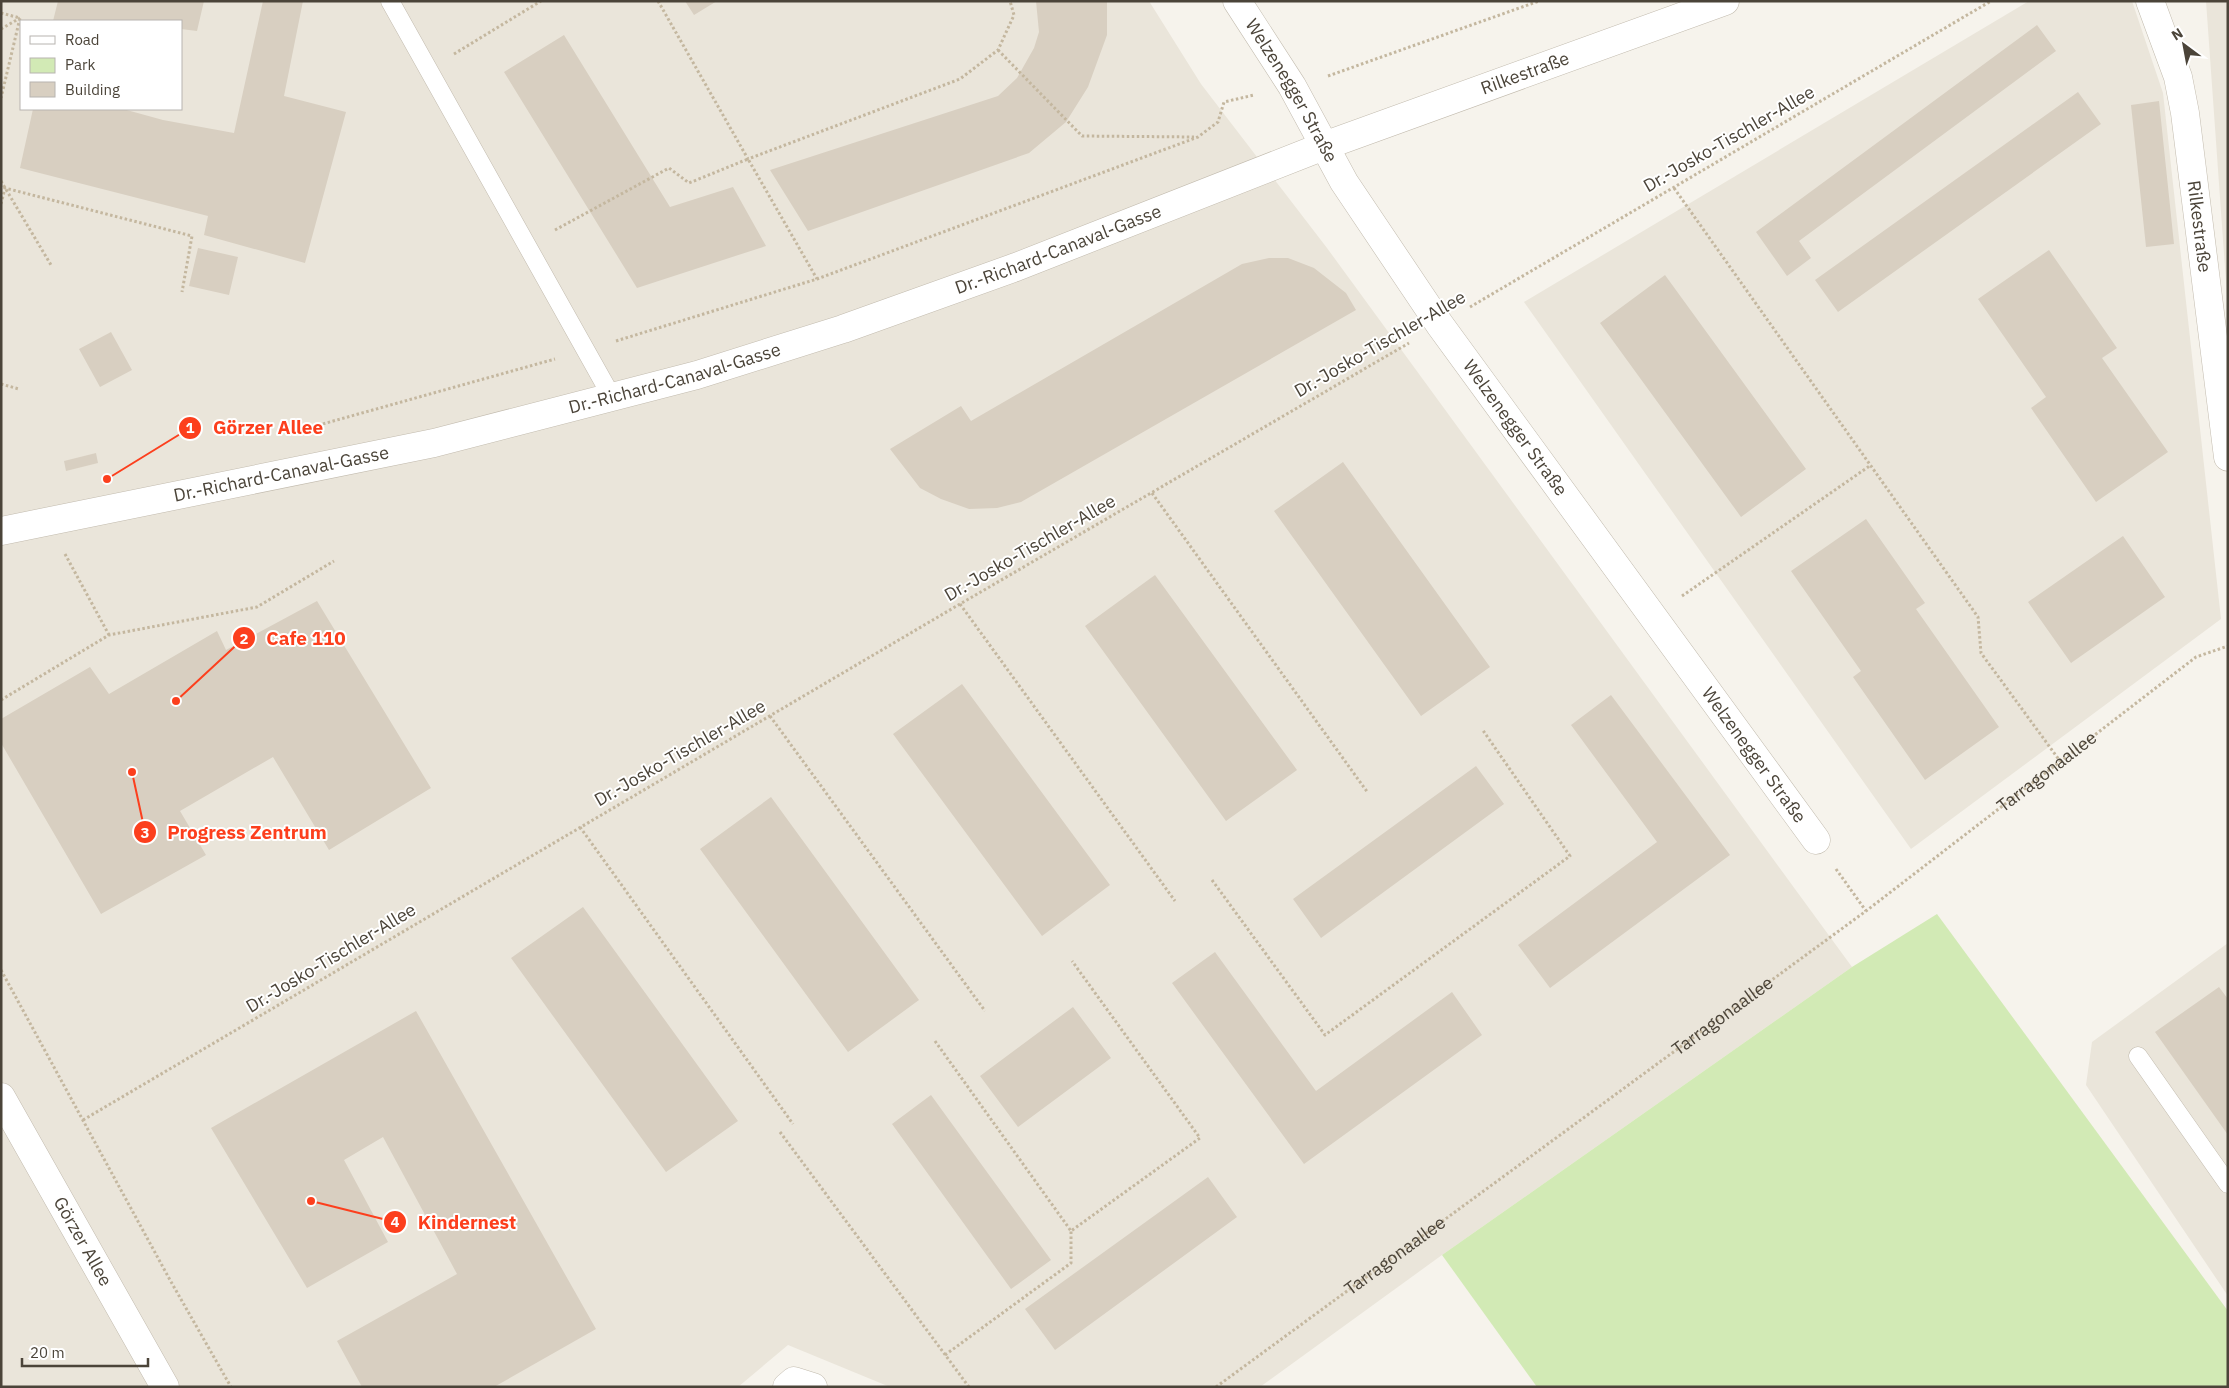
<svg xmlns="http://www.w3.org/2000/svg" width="2229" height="1388" viewBox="0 0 2229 1388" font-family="'IBM Plex Sans',sans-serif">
	<rect width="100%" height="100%" fill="#f6f3ec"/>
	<!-- residential -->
	<path fill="#eae5da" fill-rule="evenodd" d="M1 1H1149L1201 84 1327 248 1852 967 1442 1255 1260 1387H890L788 1345 738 1387H1ZM21 21H181V109H21Z
		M2029 1H2132L2163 93 2221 619 1911 849 1524 302Z
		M2206 1H2228V310Z
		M2228 943V1296L2086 1085 2092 1042Z"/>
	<!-- green -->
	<path fill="#d2eab5" d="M1937 914 2228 1311V1387H1537L1442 1255 1852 967Z"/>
	<!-- building -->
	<path fill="#d8cfc1" d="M58 1H204L197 31 181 29V21H53Z
		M263 1H303L284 96 346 112 305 263 204 235 208 216 20 168 33 109H123L163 120 234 133Z
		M685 1H717L694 15Z
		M1036 1H1107V35L1088 87 1066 122 1029 153 808 231 770 170 998 96 1017 78 1034 48 1039 32Z
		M2037 25 2056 51 1799 241 1811 258 1787 276 1756 232Z
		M564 35 670 207 733 187 766 246 637 288 504 72Z
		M2078 92 2101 124 1838 312 1815 280Z
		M2159 101 2174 244 2146 247 2131 105Z
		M198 248 238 257 229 295 189 286Z
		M2049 250 2117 348 2102 358 2168 452 2096 502 2031 408 2046 397 1978 299Z
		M1269 258H1288L1314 268 1346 293 1356 310 1021 502 997 508 969 509 941 499 920 488 890 449 961 406 971 421 1242 264Z
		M1665 275 1806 469 1741 517 1600 323Z
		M111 332 132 370 100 387 79 349Z
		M96 453 98 463 66 471 64 461Z
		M1343 462 1490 667 1421 716 1274 511Z
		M1866 519 1925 603 1916 609 1999 727 1925 780 1853 677 1861 671 1791 571Z
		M2123 536 2165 597 2071 663 2028 602Z
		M1155 575 1297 770 1226 821 1085 626Z
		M317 601 431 788 329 850 273 757 180 811 206 855 101 914 1 743V719L90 667 109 694 217 631 226 650Z
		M962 684 1110 885 1042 936 893 734Z
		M1611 695 1730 855 1550 988 1518 945 1657 842 1571 725Z
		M1476 766 1504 804 1321 938 1293 899Z
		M771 797 919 1000 848 1052 700 849Z
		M583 907 738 1121 666 1172 511 958Z
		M1215 952 1316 1091 1452 992 1482 1035 1304 1164 1172 983Z
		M2219 987 2228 999V1135L2155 1032Z
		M1073 1007 1111 1058 1018 1127 980 1076Z
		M416 1011 596 1329 494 1387H362L337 1341 457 1274 383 1137 344 1160 388 1242 307 1288 211 1128Z
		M931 1095 1051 1260 1011 1289 892 1124Z
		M1208 1177 1237 1217 1055 1350 1025 1309Z"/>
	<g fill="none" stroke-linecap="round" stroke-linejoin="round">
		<defs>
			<path id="lane" d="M390 1 613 399
				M2138 1056 2228 1184"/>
			<g id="street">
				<path id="s2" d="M1237 1 1292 86 1344 182 1440 325 1816 840"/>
				<path id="s3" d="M2150 1 2178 77 2185 113 2228 457"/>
				<path id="s4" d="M1 531 434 443 697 375 843 329 1016 267 1324 146 1725 1"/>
				<path id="s5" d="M1 1097 165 1387"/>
				<path d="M787 1387 794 1381 813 1387"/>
			</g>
		</defs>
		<!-- lane casing -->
		<use href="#lane" stroke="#c2bbae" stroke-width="19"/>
		<!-- street casing -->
		<use href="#street" stroke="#c2bbae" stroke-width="29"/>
		<!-- path -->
		<g stroke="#c4b79f" stroke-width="3" stroke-dasharray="2.5 2.5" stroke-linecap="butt">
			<path d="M658 1 748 159 960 79 998 50 1014 15 1010 1"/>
			<path d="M1 13 20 18 1 98"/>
			<path d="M1 29 20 18"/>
			<path d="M998 50 1082 136 1194 137"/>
			<path d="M454 54 541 1"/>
			<path d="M1328 76 1539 1"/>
			<path d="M1 181 51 265"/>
			<path d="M1674 188 1978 617 1981 653 2060 761"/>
			<path d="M1 204 5 188 192 236 182 292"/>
			<path d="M555 230 669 168 689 183 748 159 817 279"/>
			<path d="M1470 307 1991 1"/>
			<path d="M616 341 817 279 1198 137 1218 122 1224 102 1254 95"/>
			<path d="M1 384 19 389"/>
			<path d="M294 432 555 359"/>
			<path d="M1152 493 1368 793"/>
			<path d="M65 554 109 635"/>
			<path d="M1682 596 1871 465"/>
			<path d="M960 604 1175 901"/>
			<path d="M1 700 109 635 257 607 334 561"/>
			<path d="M770 716 985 1011"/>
			<path d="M580 827 793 1124"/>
			<path d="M1836 869 1866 911"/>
			<path d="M1212 880 1325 1035 1570 856 1482 729"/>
			<path d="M1 970 170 1280 231 1387"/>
			<path d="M935 1041 1071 1231 1200 1138 1072 961"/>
			<path d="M83 1120 960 604 1409 343"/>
			<path d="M780 1132 969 1387"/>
			<path d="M945 1355 1071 1263V1231"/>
			<path id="s1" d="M1216 1387 1866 911 2196 657 2228 646"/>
		</g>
		<!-- lane -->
		<use href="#lane" stroke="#fff" stroke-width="18"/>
		<!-- street -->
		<use href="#street" stroke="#fff" stroke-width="28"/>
	</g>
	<g text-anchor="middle" stroke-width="4" stroke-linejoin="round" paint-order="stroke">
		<!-- street labels -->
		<g font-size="18" fill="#4b4439" stroke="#fff">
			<text dy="6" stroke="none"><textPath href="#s4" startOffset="1595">Rilkestraße</textPath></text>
			<text dy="6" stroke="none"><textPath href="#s2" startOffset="105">Welzenegger Straße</textPath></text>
			<text transform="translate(1729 139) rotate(-30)" y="6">Dr.-Josko-Tischler-Allee</text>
			<text dy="6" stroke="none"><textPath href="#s3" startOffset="232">Rilkestraße</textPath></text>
			<text dy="6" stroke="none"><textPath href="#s4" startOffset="1096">Dr.-Richard-Canaval-Gasse</textPath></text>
			<text transform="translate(1380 344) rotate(-30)" y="6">Dr.-Josko-Tischler-Allee</text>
			<text dy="6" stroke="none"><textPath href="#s4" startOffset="691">Dr.-Richard-Canaval-Gasse</textPath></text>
			<text dy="6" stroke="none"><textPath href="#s2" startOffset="510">Welzenegger Straße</textPath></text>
			<text dy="6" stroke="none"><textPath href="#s4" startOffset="286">Dr.-Richard-Canaval-Gasse</textPath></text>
			<text transform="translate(1030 548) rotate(-30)" y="6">Dr.-Josko-Tischler-Allee</text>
			<text transform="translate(680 753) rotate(-30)" y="6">Dr.-Josko-Tischler-Allee</text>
			<text dy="6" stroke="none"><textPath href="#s2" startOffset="915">Welzenegger Straße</textPath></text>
			<text dy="6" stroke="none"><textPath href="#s1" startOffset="1034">Tarragonaallee</textPath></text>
			<text transform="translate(331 958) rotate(-31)" y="6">Dr.-Josko-Tischler-Allee</text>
			<text dy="6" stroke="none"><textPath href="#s1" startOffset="628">Tarragonaallee</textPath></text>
			<text dy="6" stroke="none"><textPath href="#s5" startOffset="166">Görzer Allee</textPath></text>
			<text dy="6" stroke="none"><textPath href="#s1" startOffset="222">Tarragonaallee</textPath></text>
		</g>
	</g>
	<!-- callouts -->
	<path fill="none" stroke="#fc3f1d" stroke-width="2" d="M107 479L190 428M176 701L244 638M132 772L145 832M311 1201L395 1222"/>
	<g fill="#fc3f1d" stroke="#fff" stroke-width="2">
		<circle cx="107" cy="479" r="5"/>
		<circle cx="176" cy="701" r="5"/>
		<circle cx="132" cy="772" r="5"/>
		<circle cx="311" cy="1201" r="5"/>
		<circle cx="190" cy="428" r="12"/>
		<circle cx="244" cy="638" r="12"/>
		<circle cx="145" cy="832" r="12"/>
		<circle cx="395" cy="1222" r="12"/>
	</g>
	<g font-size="15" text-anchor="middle" font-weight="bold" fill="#fff">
		<text x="190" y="433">1</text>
		<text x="244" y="644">2</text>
		<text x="145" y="838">3</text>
		<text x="395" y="1227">4</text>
	</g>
	<g font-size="19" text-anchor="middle" font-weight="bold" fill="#fc3f1d" stroke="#fff" stroke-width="4" stroke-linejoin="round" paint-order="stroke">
		<text x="268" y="434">Görzer Allee</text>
		<text x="306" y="645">Cafe 110</text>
		<text x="247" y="839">Progress Zentrum</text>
		<text x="467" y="1229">Kindernest</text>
	</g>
	<!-- border -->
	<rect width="2229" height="1388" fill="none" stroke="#4b4439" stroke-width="5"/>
	<!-- legend -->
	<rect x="20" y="20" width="162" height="90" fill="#ffffff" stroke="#b7b4b0"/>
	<rect x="30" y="36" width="25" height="8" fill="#ffffff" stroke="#b7b4b0"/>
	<text x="65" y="45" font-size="15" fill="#4b4439">Road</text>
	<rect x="30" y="58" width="25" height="15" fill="#d2eab5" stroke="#b7b4b0"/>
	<text x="65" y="70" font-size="15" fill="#4b4439">Park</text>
	<rect x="30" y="82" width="25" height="15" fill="#d8cfc1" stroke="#b7b4b0"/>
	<text x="65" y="95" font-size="15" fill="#4b4439">Building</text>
	<!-- north arrow -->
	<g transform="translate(2184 45) rotate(328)" stroke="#ffffff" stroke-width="4" paint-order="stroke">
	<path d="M0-4L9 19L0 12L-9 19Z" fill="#4b4439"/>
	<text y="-8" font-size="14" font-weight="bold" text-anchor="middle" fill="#4b4439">N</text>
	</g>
	<!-- scale -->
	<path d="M22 1358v8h126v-8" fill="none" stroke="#4b4439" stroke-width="2.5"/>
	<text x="30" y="1358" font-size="15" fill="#4b4439" stroke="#ffffff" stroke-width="4" paint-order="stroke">20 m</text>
</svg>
